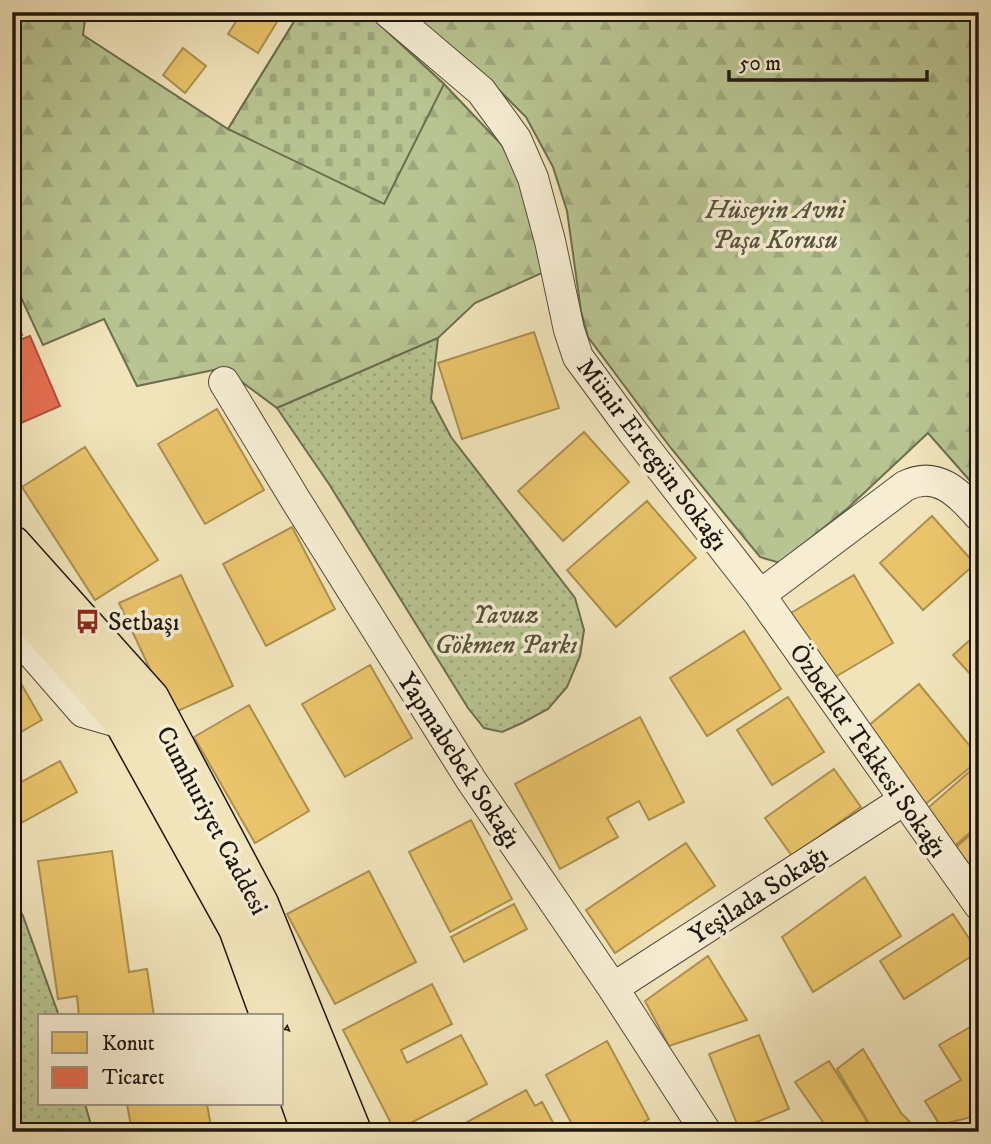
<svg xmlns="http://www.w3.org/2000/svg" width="991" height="1144" viewBox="0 0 991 1144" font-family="'IM FELL DW Pica',serif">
	<defs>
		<pattern id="forest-firs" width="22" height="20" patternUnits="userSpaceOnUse" patternTransform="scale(1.75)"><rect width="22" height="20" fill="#b8c592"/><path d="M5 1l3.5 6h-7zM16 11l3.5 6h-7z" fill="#9ea87d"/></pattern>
		<pattern id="cemetery-stones" width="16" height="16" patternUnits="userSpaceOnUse" patternTransform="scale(1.75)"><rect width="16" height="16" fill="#b8c592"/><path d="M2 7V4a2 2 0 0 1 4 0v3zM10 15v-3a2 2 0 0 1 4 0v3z" fill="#9ea87d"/></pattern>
		<pattern id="park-dots" width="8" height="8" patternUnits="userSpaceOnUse" patternTransform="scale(1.75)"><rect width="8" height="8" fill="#b8c592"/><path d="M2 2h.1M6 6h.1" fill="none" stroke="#9ea87d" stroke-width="1.8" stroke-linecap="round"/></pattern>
	</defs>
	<rect width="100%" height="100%" fill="#f1e4bb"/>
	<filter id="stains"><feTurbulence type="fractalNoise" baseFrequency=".00286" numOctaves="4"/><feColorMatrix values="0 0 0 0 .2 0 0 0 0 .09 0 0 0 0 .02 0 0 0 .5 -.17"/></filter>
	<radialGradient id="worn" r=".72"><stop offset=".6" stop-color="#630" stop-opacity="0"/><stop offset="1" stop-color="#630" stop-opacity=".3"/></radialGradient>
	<!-- forest -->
	<path fill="url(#forest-firs)" stroke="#6c6e50" stroke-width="2" d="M12 12H86L83 35 228 129 300 12H366L444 84 520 164 542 273 475 303 438 338 277 408 223 368 137 386 104 319 43 345 12 278Z
		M410 12H979V491L928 433 848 508 780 563 760 557 670 447 588 337 581 311 567 211 553 167 526 117 484 75Z"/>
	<!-- cemetery -->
	<path fill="url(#cemetery-stones)" stroke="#6c6e50" stroke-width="2" d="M300 12H366L444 84 384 204 228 129Z"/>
	<!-- park -->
	<path fill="url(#park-dots)" stroke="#6c6e50" stroke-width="2" d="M438 338 431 399 451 437 575 598 584 630 580 656 567 687 548 709 522 723 502 732 484 728 468 708 329 484 277 408Z
		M12 897 23 916 59 1016H40V1104H85L93 1132H12Z"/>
	<!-- homes -->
	<path fill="#e9c46a" stroke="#ac904e" stroke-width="2" d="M242 12H283L258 53 228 34Z
		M183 48 206 66 185 93 163 75Z
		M534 332 559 408 462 439 438 363Z
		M217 409 264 490 205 524 158 444Z
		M584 432 629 482 563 541 518 491Z
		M85 447 158 560 95 600 22 487Z
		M647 501 696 558 616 627 567 570Z
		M932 516 975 564 923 610 880 563Z
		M292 527 335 609 266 646 223 564Z
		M181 575 233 686 171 714 119 603Z
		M854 575 893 643 830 680 791 613Z
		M744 631 781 689 707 736 670 678Z
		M979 632V684L953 655Z
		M370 665 412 738 345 777 302 704Z
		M12 668 42 720 12 737Z
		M919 684 979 757V760L923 806 862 731Z
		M788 697 824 752 772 785 737 730Z
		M249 705 309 811 255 843 194 737Z
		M640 717 684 802 649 820 639 801 607 818 618 837 560 869 515 784Z
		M60 761 77 792 12 828V787Z
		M977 765 979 768V825L951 849 921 814Z
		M834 769 861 807 792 856 765 818Z
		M471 820 512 899 450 932 409 852Z
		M979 827V885L953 850Z
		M686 843 715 886 615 953 586 910Z
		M112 851 129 972 147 969 154 1016H79L77 996 58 999 38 861Z
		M369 871 416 962 335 1004 287 914Z
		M865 877 901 936 813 992 782 937Z
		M514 904 527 929 464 962 451 937Z
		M953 914 978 952 904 999 880 961Z
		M708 956 747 1020 669 1046 645 1001Z
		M432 984 452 1024 401 1050 407 1063 461 1035 487 1084 395 1131 343 1030Z
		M979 1022V1115L940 1125 925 1101 961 1080 939 1045Z
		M759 1035 789 1109 739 1129 709 1054Z
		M607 1041 649 1119 626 1132H576L546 1075Z
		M863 1049 901 1113 915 1127 874 1132 837 1069Z
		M829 1061 867 1121 850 1132H830L795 1082Z
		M526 1090 535 1106 542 1102 558 1132H449Z
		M127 1104H207L212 1132H132Z"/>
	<!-- shops -->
	<path fill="#e76f51" stroke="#ab553d" stroke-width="2" d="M12 313 22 335 12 339Z
		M30 336 60 406 12 427V343Z"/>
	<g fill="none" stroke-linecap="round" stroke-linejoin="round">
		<defs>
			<path id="minor" d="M388 12 481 91 516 139 533 178 550 241 569 330 578 357 633 432 760 595 905 486C937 470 959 493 979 516
				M224 382 295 499 471 780 613 988 706 1132
				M760 595 979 905
				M35 620 29 650 83 712 125 724
				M613 988 904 800"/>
			<path id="primary" d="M12 545 150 699 259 904 352 1132
				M12 595 125 724 238 928 270 1016
				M282 1049 311 1132"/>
		</defs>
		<!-- minor casing -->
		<use href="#minor" stroke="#544a39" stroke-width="32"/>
		<!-- primary casing -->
		<use href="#primary" stroke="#1f170e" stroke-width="41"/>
		<!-- minor -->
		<use href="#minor" stroke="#f6edd3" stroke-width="30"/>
		<!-- primary -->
		<use href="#primary" stroke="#f1e4bb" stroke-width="38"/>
	</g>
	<!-- icons -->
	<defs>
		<symbol id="bus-bare" viewBox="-9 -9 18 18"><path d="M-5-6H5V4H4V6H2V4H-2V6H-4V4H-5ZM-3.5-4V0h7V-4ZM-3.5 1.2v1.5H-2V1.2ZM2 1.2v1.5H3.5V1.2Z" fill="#8f2418" stroke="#f6edd3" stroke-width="2.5" paint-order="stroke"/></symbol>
	</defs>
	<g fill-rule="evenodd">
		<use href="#bus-bare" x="70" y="604" width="35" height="35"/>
	</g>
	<g text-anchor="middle" stroke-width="7" stroke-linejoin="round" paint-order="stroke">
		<!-- park labels -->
		<g font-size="26" font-style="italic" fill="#55543c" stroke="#f6edd3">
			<text x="775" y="218">Hüseyin Avni<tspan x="775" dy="30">Paşa Korusu</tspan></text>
			<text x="506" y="623">Yavuz<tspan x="506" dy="30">Gökmen Parkı</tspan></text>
		</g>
		<!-- street labels -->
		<g font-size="26" fill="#1f170e" stroke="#f6edd3">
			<text transform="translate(653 454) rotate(53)" y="9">Münir Ertegün Sokağı</text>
			<text transform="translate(869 750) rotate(55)" y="9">Özbekler Tekkesi Sokağı</text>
			<text transform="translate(460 760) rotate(57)" y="9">Yapmabebek Sokağı</text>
			<text transform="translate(213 820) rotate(62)" y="9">Cumhuriyet Caddesi</text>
			<text transform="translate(758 894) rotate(-33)" y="9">Yeşilada Sokağı</text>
		</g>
		<!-- poi labels -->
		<g font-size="26" fill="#1f170e" stroke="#f6edd3" text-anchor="start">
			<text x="108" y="630">Setbaşı</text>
		</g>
	</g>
	<!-- margin -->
	<rect width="991" height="1144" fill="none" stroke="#f1e4bb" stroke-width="42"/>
	<rect x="14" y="14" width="963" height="1116" fill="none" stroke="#1f170e" stroke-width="3.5"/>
	<rect x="21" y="21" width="949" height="1102" fill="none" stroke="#1f170e" stroke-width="2"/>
	<!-- legend -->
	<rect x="38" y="1014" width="245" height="91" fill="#f6edd3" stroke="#a09784" stroke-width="2"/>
	<rect x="52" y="1032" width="35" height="21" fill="#e9c46a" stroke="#a09784" stroke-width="2"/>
	<text x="102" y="1050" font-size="21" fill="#1f170e">Konut</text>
	<rect x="52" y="1067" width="35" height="21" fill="#e76f51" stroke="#a09784" stroke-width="2"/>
	<text x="102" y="1084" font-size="21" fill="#1f170e">Ticaret</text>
	<!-- scale -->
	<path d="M729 70v10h198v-10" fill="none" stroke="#1f170e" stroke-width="3.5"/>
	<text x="739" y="70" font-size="21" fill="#1f170e" stroke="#f6edd3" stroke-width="5" paint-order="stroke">50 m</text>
	<rect width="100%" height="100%" filter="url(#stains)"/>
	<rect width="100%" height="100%" fill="url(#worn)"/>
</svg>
